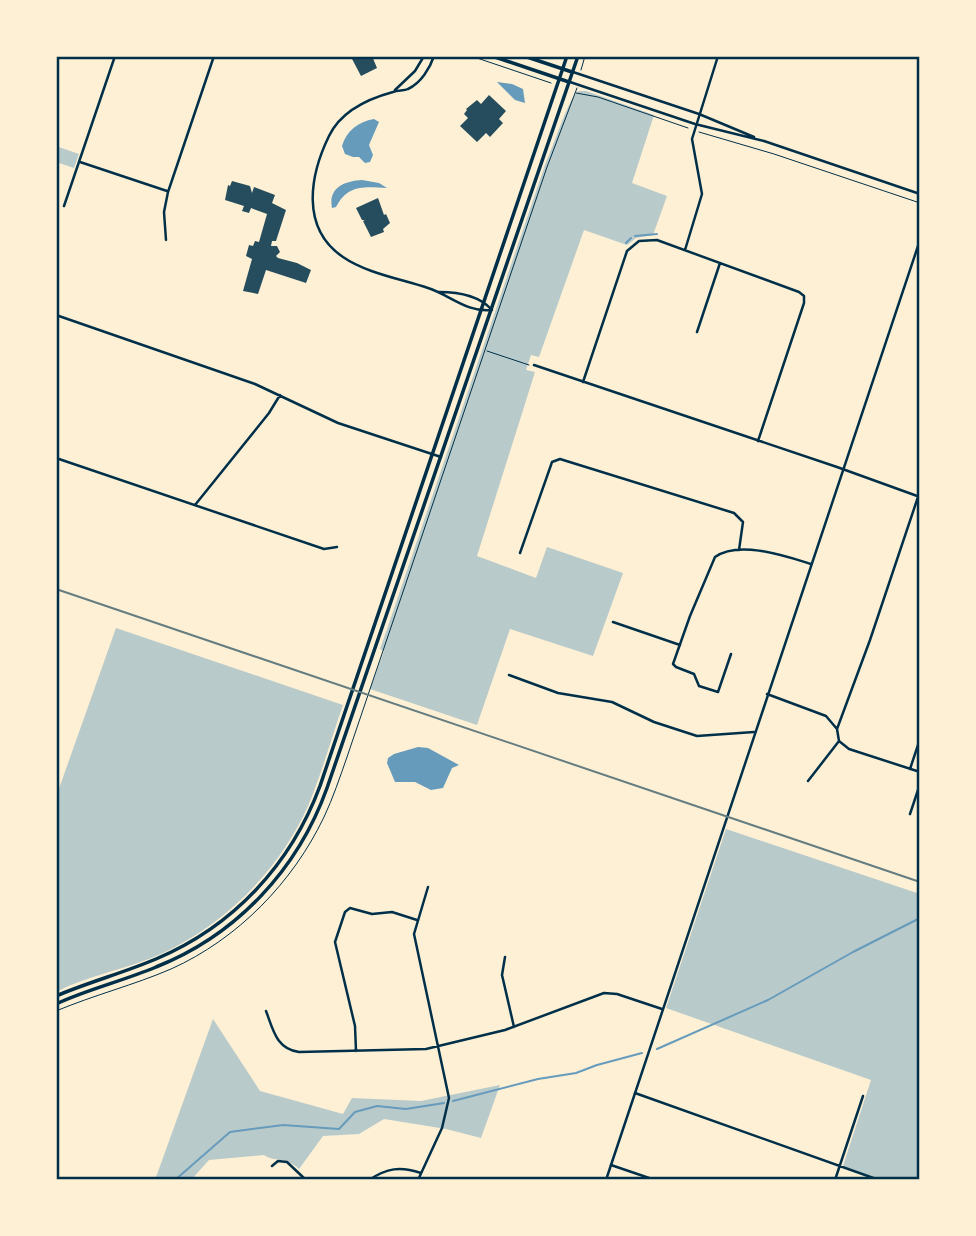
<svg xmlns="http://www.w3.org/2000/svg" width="976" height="1236" viewBox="0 0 976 1236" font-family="'Varela Round',sans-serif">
	<rect width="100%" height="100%" fill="#fdf0d5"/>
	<!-- green -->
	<path fill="#b9caca" d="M578 91H586L654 115 632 183 667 196 653 235 636 238 627 245 584 230 539 357 531 355 526 370 535 372 477 556 536 578 547 547 623 573 593 656 510 629 477 725 370 689 384 651 380 649 387 629 546 162C553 147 569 97 578 91Z
		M56 146 79 154 74 168 56 162Z
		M116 628 343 705C331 739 322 773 308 806 279 871 225 924 161 954 127 969 89 975 56 992V797Z
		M726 829 920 894V1180H880L843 1166 871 1080 666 1008Z
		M213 1019 260 1091 343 1114 352 1098 421 1101 500 1085 481 1138 446 1129 384 1119 359 1134 323 1136 299 1169C284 1155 275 1163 264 1155L209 1160 191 1180H155Z"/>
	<!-- water -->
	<path fill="#669bbc" d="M497 82 512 84 523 89 525 103 515 100Z
		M374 119 379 122 369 145 373 155 370 162 365 163 359 157H353L345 154 342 146C347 130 358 122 374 119Z
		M362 180 379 183 387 188C367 187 348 183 336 207L332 208C328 188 344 181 362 180Z
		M418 747 428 748 459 765 452 768 443 788 431 790 415 782H395L387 763 388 758 394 754Z"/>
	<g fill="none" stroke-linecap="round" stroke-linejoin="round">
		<!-- stream -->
		<path stroke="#669bbc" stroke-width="2" d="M635 236 657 234
			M626 243 631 238
			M657 1049 768 1000 853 952 920 918
			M453 1101 538 1079 576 1073 597 1065 642 1053
			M175 1180 230 1132 283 1125 339 1129 355 1112 377 1106 406 1109 444 1103"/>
	</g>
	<!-- building -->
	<path fill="#264d5e" d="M372 56 377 68 361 76 351 57Z
		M489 95 506 111 499 119 503 123 490 137 486 133 477 142 460 126 468 118 464 114 467 110 466 109 477 100 481 104Z
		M232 181 250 186 252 193 254 187 275 195 272 203 286 210 276 241H272L271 246H277L280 252 276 256 278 258 297 263 311 270 306 283 266 270 258 294 243 291 252 259 246 256 249 245 253 246 255 241 259 242 267 214 251 208 249 213 242 211 244 206 225 200 228 185 230 186Z
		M378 198 384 215 386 214 390 223 383 229 384 232 371 237 363 221 365 220H362L356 208Z"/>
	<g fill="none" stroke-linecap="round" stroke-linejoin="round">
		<!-- path -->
		<path stroke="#003049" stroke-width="1" d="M471 56 551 83
			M581 70 585 56
			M576 93 598 97 688 128
			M699 132 774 154 920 203
			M487 351 529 365
			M56 1011C94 995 134 985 171 969 238 939 293 882 324 817 333 798 340 777 347 757L547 167 577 88"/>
		<!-- minor -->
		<path stroke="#003049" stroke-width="2.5" d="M434 56C430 68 421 83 408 89 404 91 398 90 393 92 367 99 341 111 329 136 310 175 300 228 343 257 366 273 401 279 428 288 450 295 467 313 492 310
			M395 90 415 71 424 56
			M80 162 167 191
			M64 206 115 56
			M166 240 164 212 168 192 214 56
			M685 250 702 194 692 139 718 56
			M439 292C458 292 478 295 491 309
			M56 315 255 384 338 423 441 457
			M697 332 720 263
			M534 365 837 467 920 497
			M583 382 627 251 639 241 657 240 799 292 804 296V303L758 441
			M56 458 324 549 337 547
			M195 505 269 413 280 395
			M520 553 551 465 552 462 560 459 734 513 743 522 739 550
			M613 622 680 645
			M731 654 718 692 699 686 694 674 676 667 673 664 690 616 715 557C739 540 785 556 811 564
			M509 675 558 693 612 702 654 722 697 736 754 732
			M767 694 826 716 837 729 839 741 849 749 920 772
			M837 729 870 640 920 491
			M910 769 920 739
			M808 781 839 741
			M910 814 920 784
			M505 957 502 975 514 1027
			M266 1011C273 1029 276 1049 299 1052L426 1049 505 1030 604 993 617 994 662 1009
			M356 1051 355 1026 335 942 345 912 350 908 372 914 392 912 417 920
			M635 1093 879 1180
			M611 1165 655 1180
			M272 1166 278 1161 287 1162 306 1180
			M369 1180C387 1168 400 1166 421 1173
			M418 1180 442 1128 449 1098 414 934 428 887
			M835 1180 863 1096"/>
		<!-- tertiary -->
		<path stroke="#003049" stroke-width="2.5" d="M573 72 699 114 754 137
			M570 82 695 124 764 141 920 194
			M606 1180 920 240"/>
		<!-- secondary -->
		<path stroke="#003049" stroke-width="3.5" d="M492 56 569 82
			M524 56 572 72
			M56 996C89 982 123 973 156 959 234 926 291 864 320 786L567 56
			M56 1004C88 989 123 981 156 967 237 935 298 869 327 788L578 56"/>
		<!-- rail -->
		<path stroke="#657d81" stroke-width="2" d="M56 589 920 882"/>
	</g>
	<!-- border -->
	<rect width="976" height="1236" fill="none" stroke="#fdf0d5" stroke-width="116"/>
	<rect x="58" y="58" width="860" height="1120" fill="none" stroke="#003049" stroke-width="2.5"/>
</svg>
